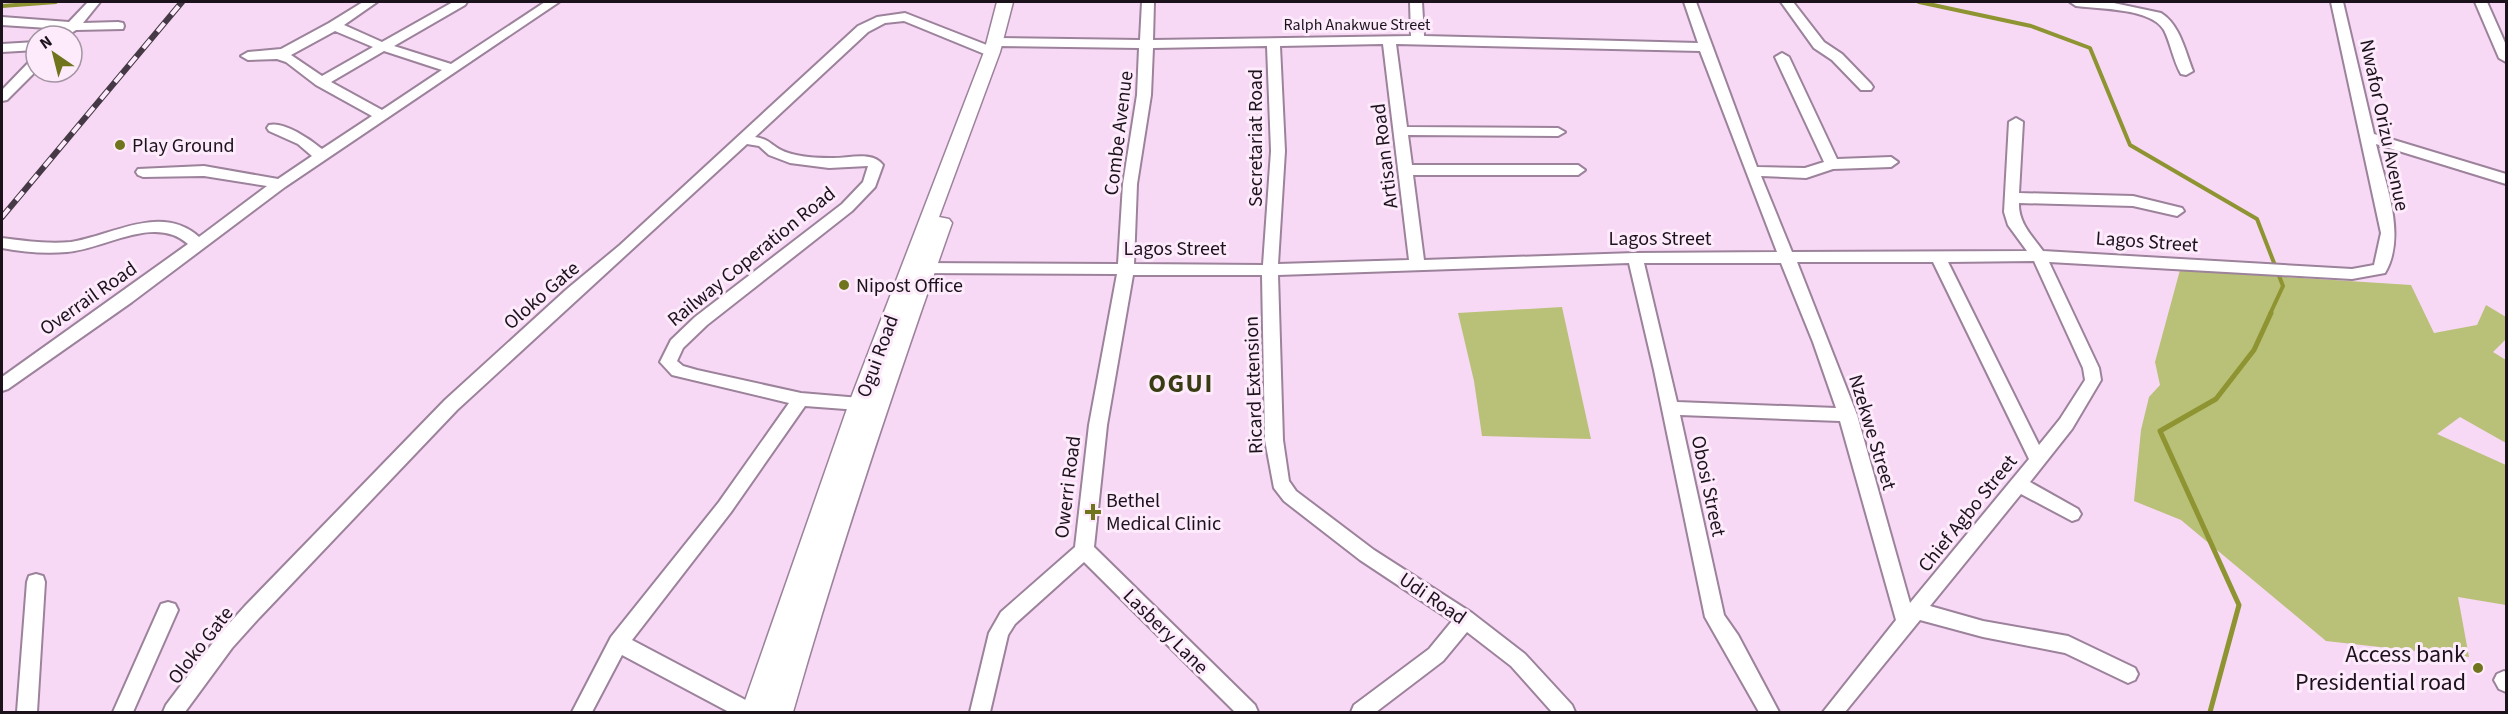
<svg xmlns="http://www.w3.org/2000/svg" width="2508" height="714" viewBox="0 0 2508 714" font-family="'Source Sans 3',sans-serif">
	<rect width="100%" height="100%" fill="#f7d9f5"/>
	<!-- green -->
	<path fill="#b9c077" d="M2180 270 2411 285 2434 333 2477 325 2486 305 2506 317V339L2493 352 2506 360V443L2460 417 2437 434 2506 465V605L2458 597 2469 657 2326 641 2181 520 2134 501 2141 430 2149 397 2160 385 2155 362Z
		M1562 307 1591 439 1482 436 1474 381 1458 313Z"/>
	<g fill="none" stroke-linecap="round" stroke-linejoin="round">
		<!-- stream-far1 -->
		<path stroke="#8e9431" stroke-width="4" d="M1919 2 2031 26 2090 48 2130 145 2257 219 2283 286 2270 314
			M2 6 56 2"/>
		<!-- stream -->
		<path stroke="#8e9431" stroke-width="5" d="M2210 712 2239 605 2160 431 2216 399 2254 350 2271 313"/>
		<defs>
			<path id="minor" d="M88 2H100L83 23 118 22 123 23 124 26 123 29 76 30 68 35 63 34V29L2 25V17L69 22Z
				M363 2H377L344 25 382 42 453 2H467L465 5 394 46 451 64 545 2H559L285 187 132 302 8 389 2 391V377L188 244C155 214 105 249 67 252 45 254 23 252 2 248V238C25 241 47 244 71 242 112 236 161 203 199 237L267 186 204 176 143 177 138 175 136 172 138 169 204 166 278 179 312 156 298 144 269 131 267 128 269 125C284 121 311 140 322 149L372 116 316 85 286 62 277 59 248 60 241 56 248 52 281 49 329 23ZM335 31 373 47 322 76 291 55ZM384 51 442 70 382 110 331 82Z
				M1142 2H1154L1153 40 1411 36 1410 2H1422L1424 36 1698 43 1684 2H1696L1757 167 1805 168 1824 162 1775 57 1782 53 1789 57 1837 159 1891 157 1898 162 1891 167 1833 169 1806 178 1761 176 1792 252 2027 251 2008 225 2004 212 2009 122 2016 118 2023 122 2019 193 2133 196 2182 208 2184 211 2177 216 2133 206 2019 203C2018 222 2032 236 2043 251L2352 269 2374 265 2381 233 2331 2H2343L2374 134 2506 174V184L2376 144C2385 183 2407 236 2385 273L2352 279 2049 262 2099 368 2101 380 2072 429 2030 482 2078 509 2081 514 2078 519 2072 521 2021 494 1930 606 1983 621 2068 636 2135 668 2138 674 2135 680 2128 683 2065 653 1983 637 1920 620 1845 712H1823L1896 620 1840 421 1680 415 1724 615 1738 635 1779 712H1759L1705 617 1654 370 1629 263 1278 275 1283 440 1289 481 1296 491 1374 550 1472 613 1525 654 1572 705 1575 712H1552L1511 666 1467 632 1443 661 1376 712H1351L1354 705 1429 649 1452 621 1360 560 1284 501 1274 488 1265 440 1262 275H1133L1107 425 1094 547 1255 705 1258 712H1235L1084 562 1015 624 1008 635 990 712H970L989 633 1001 612 1075 547 1089 425 1117 274 914 273 909 272 906 268 909 264 914 263 1118 264 1123 184 1137 95 1139 48 996 46 989 42 996 38 1140 40ZM1383 44 1409 260 1278 264 1285 151 1280 46ZM1396 44 1700 51 1777 252 1635 253 1424 260 1413 175H1578L1585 170 1578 165H1412L1408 135 1558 136 1565 132 1558 128 1407 127ZM1267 46 1271 151 1263 265 1134 264 1137 184 1151 95 1153 48ZM2034 261 2083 368 2085 380 2060 419 2039 445 1948 262ZM1797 262H1933L2029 459 1910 603 1857 415ZM1644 263H1781L1813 342 1836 408 1677 402Z
				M1781 2H1793L1824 42 1842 54 1871 84 1873 87 1871 90H1861L1832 60 1814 48Z
				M2070 2H2109L2161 13C2180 25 2185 51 2193 71L2186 75 2181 74C2173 60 2171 44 2164 30 2151 8 2099 9 2076 6Z
				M2475 2H2487L2506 45V62L2499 58Z
				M905 13 997 49 999 52 992 56 987 55 904 21 885 23 868 32 755 137C768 139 769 143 779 149 793 157 815 158 830 158 847 159 872 150 883 165L875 187 852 211 707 325 683 348 677 361 683 366 697 370 801 393 872 399 878 400 881 405 878 410 872 411 805 406 731 512 632 640 755 705 758 712H729L622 655 592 712H572L611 637 719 502 789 403 672 375 660 362 671 340 695 317 842 204 863 182 868 166 829 168 790 163 769 155 759 146 747 144 457 410 259 618 232 648 185 712H163L166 705 218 636 245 606 445 400 567 289 620 245 858 26 877 17Z
				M36 42V50L2 52V44Z
				M36 59V71L7 100 2 101V90L31 60Z
				M36 574 43 576 45 582 37 712H17L27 582 29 576Z
				M168 602 175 604 178 610 133 712H113L161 604Z
				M2504 671 2506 672V692L2499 689 2494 680 2497 674Z"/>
			<path id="major" d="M997 2H1013L1000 52 939 217 949 219 952 223C895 385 840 547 793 712H741L849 403 984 52Z"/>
		</defs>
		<!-- minor casing -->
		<use href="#minor" stroke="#9c829b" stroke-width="4"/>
		<!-- major casing -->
		<use href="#major" stroke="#9c829b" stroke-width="3"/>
		<!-- minor -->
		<use href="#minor" fill="#fff" fill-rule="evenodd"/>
		<!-- major -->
		<use href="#major" fill="#fff" fill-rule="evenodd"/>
		<defs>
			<path id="rail" d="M2 217 182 2"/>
		</defs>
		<!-- rail casing -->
		<use href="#rail" stroke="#463946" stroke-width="6"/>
		<!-- rail -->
		<use href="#rail" stroke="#fdebfc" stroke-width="4" stroke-dasharray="11" stroke-linecap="butt"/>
	</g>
	<!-- markers -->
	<g fill="#70751d" stroke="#fdebfc" stroke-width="2">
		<circle cx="120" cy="145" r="6"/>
		<circle cx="844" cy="285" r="6"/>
		<path d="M1090 503h6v6h6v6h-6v6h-6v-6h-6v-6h6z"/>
		<circle cx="2478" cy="668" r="6"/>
	</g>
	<g text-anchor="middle" stroke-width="6" stroke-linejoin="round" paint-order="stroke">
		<!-- far-street labels -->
		<g font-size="16" fill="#1c121c" stroke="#fdebfc">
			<text x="1357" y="30">Ralph Anakwue Street</text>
		</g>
		<!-- street labels -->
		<g font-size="20" fill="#1c121c" stroke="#fdebfc">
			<text transform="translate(2385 125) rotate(78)" y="7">Nwafor Orizu Avenue</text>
			<text transform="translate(1118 133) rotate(-83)" y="7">Combe Avenue</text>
			<text transform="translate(1255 138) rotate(-90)" y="7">Secretariat Road</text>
			<text transform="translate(1384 156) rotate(-97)" y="7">Artisan Road</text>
			<text x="1660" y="245">Lagos Street</text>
			<text transform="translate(2147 241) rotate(4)" y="7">Lagos Street</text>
			<text x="1175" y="255">Lagos Street</text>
			<text transform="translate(751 256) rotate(-39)" y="7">Railway Coperation Road</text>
			<text transform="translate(541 295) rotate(-41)" y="7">Oloko Gate</text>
			<text transform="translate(88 298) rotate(-35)" y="7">Overrail Road</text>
			<text transform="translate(877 356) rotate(-70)" y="7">Ogui Road</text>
			<text transform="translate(1253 385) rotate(-92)" y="7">Ricard Extension</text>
			<text transform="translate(1873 432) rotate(73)" y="7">Nzekwe Street</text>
			<text transform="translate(1709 486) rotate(78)" y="7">Obosi Street</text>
			<text transform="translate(1067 487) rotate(-83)" y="7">Owerri Road</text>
			<text transform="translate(1967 513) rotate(-51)" y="7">Chief Agbo Street</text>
			<text transform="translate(1433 598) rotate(34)" y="7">Udi Road</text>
			<text transform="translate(1166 631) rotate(45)" y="7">Lasbery Lane</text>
			<text transform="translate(200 645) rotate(-52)" y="7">Oloko Gate</text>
		</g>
		<!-- poi labels -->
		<g font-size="20" fill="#1c121c" stroke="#fdebfc" text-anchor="start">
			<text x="132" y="152">Play Ground</text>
			<text x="856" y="292">Nipost Office</text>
			<text x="1106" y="507">Bethel<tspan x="1106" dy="23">Medical Clinic</tspan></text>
		</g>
		<!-- near-poi labels -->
		<g font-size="24" fill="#1c121c" stroke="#fdebfc" text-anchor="end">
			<text x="2466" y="662">Access bank<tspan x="2466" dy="28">Presidential road</tspan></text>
		</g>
		<!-- district labels -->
		<g font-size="26" font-weight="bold" letter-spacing="1.5" fill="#393c13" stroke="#fdebfc">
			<text x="1181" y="392">OGUI</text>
		</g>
	</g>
	<!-- border -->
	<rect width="2508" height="714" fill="none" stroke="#1c121c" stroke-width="6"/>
	<!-- north arrow -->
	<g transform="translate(54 54) rotate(325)"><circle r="28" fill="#fdebfc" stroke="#a394a2" stroke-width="1.5"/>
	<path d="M0-4.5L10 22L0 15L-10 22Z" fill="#70751d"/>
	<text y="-9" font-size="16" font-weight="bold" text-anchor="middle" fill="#1c121c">N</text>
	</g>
</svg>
